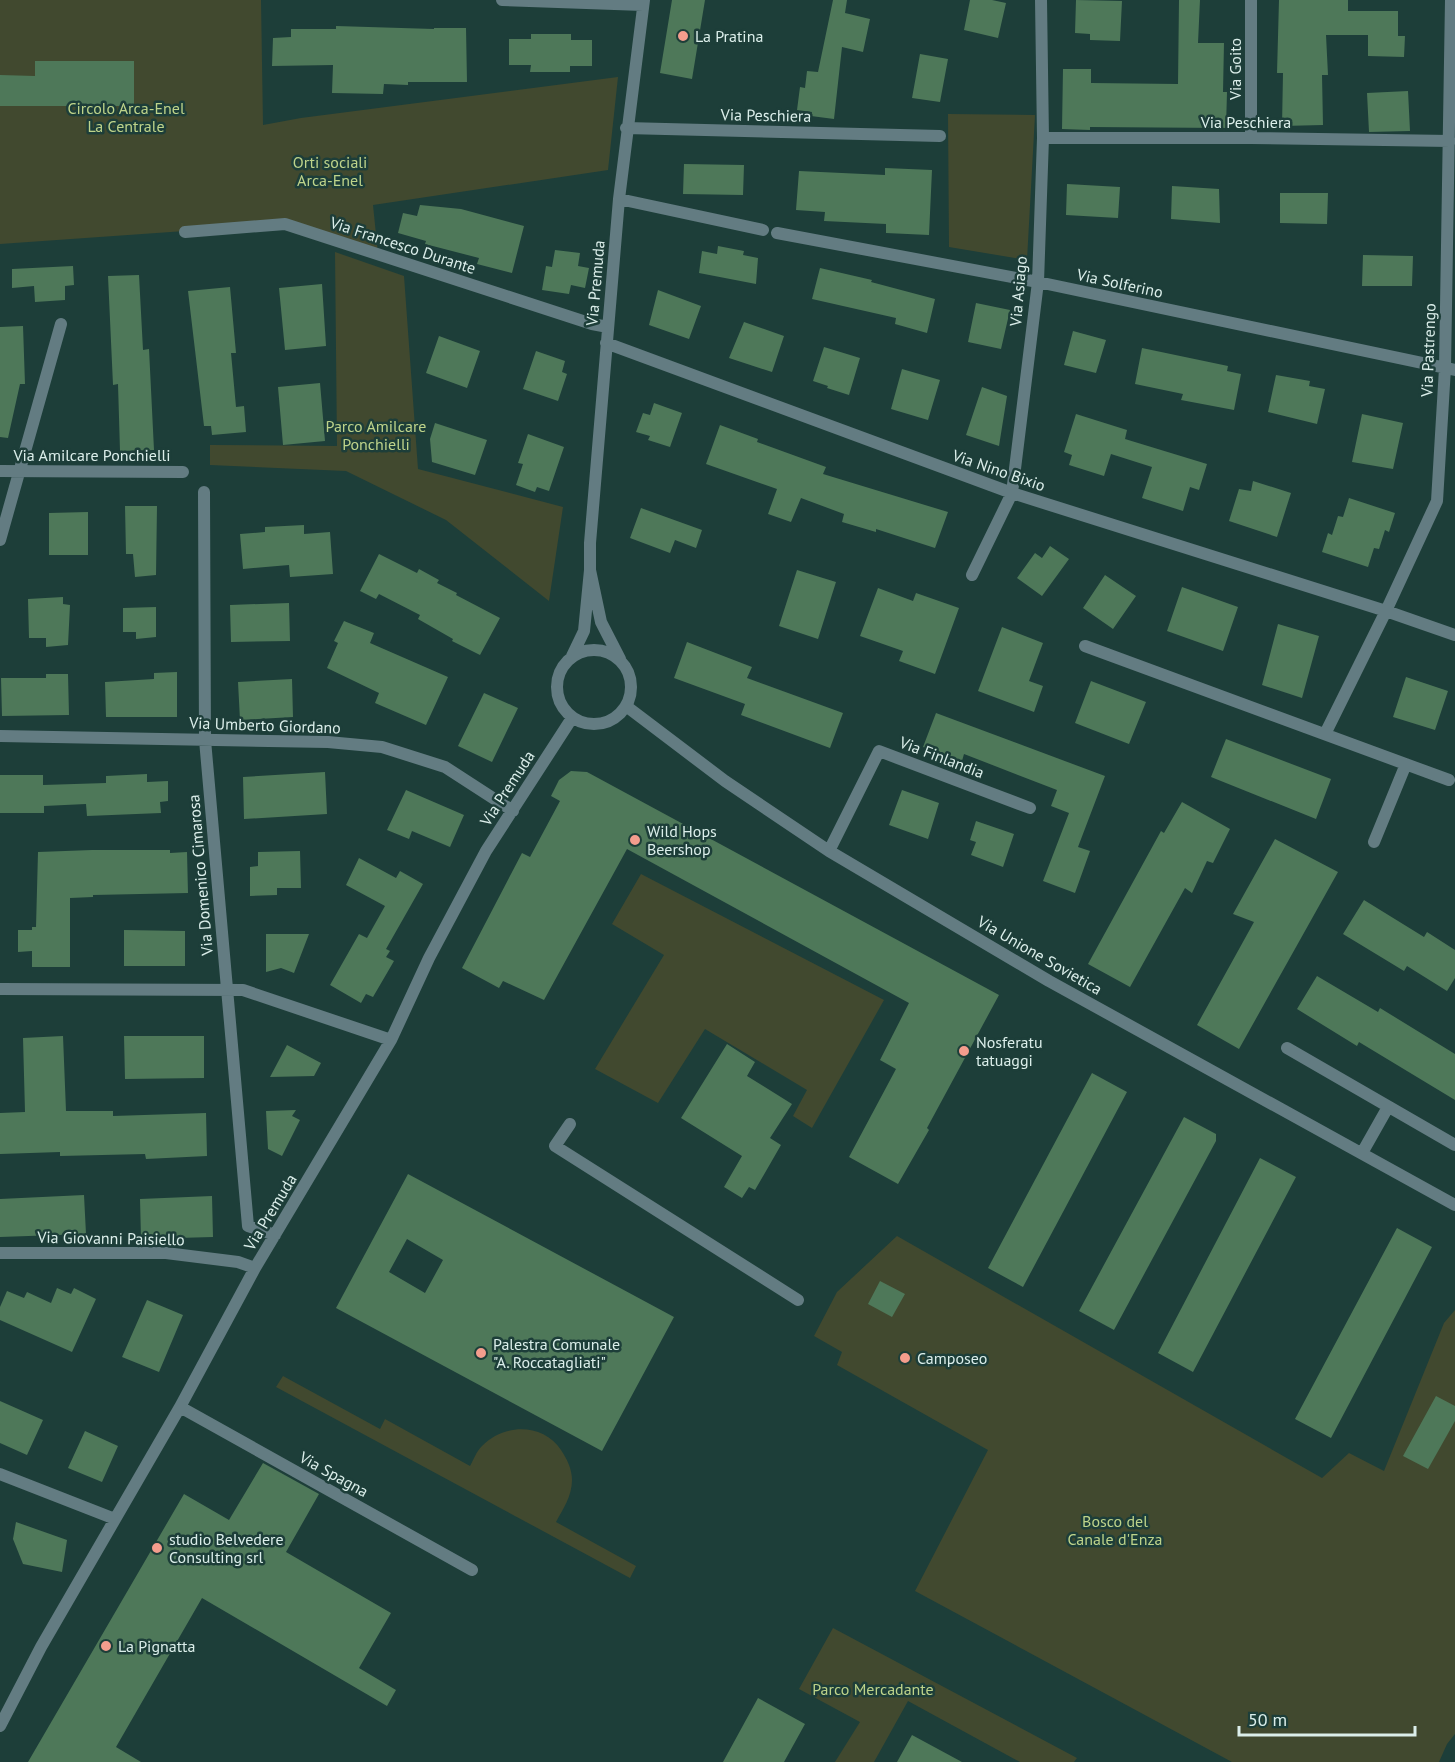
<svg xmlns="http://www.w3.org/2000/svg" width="1455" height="1762" viewBox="0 0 1455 1762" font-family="'PT Sans',sans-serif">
	<rect width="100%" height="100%" fill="#1d3e39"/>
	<!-- green -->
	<path fill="#41492f" d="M0 0H261L263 125 301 118 618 77 608 170 373 205 378 254 285 224 0 244Z
		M948 114 1035 115 1027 260 949 247Z
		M335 252 404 276 418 469 563 507 549 601 446 520 346 471 210 465V445L337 446Z
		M641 874 884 1000 812 1128 793 1116 807 1090 705 1029 658 1103 595 1069 664 955 612 924Z
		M897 1236 1322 1478 1349 1453 1384 1471 1444 1323 1455 1310V1734L1447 1744 1439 1762H1232L915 1591 988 1450 837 1365 842 1352 814 1336 837 1292Z
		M283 1376 380 1429 385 1419 470 1466C474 1459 476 1452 482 1446 504 1423 543 1423 561 1450 567 1459 572 1469 572 1480 572 1496 563 1509 556 1522L636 1566 630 1578 276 1387Z
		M833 1628 1077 1758 1074 1762H1020L908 1701 874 1762H835L860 1722 799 1689Z"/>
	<!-- building -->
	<path fill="#4e7859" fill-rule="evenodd" d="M672 0H705L692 79 660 73Z
		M833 0H847L845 13 870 19 863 52 842 47 834 119 811 116 812 112 797 110 800 87 805 88 807 71 818 72Z
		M970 0H992L1006 3 998 38 964 30Z
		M1076 0 1122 1 1120 41 1090 40V34L1075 33Z
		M1179 0H1200L1198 43H1224L1223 92H1227L1226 128 1090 127V130L1062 129 1063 69H1091V83L1178 84Z
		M1279 0H1348V11H1398V36H1405L1404 57 1368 56V35H1326L1328 75H1322L1323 125 1282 126 1283 73H1277Z
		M336 26 434 29V28H466L467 82H408V85L384 84 383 94 332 93 333 65 272 66 273 38 291 37V29H336Z
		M531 34H571V40H592V66H570V72H530L531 65H509V39H531Z
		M920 54 948 59 940 102 912 98Z
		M35 61H134V106H0V75L35 76Z
		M1408 91 1410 131 1369 132 1367 93Z
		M684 164 744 165 743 195 683 194Z
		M885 168 932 170 929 235 886 233V224L824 221 825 212 796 210 799 171 885 175Z
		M1067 184 1120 187 1118 218 1066 215Z
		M1172 186 1219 189 1220 223 1171 219Z
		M1280 193H1328L1327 224 1280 223Z
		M420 205 461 209 524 226 512 273 477 264 479 258 425 244 426 241 398 233 403 213 417 216Z
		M718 246 744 251 743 255 758 258 756 284 699 273 702 251 717 254Z
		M555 250 580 253 578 266 589 268 585 288 571 285 569 294 542 290 546 266 552 267Z
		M1363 255 1413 256 1412 286H1362Z
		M73 266 74 285 65 286V300L35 302 34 286 12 288V269Z
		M820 268 872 280 871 282 935 299 927 333 895 324 896 318 812 299Z
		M139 275 143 350 149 349 154 450 120 451 118 384 113 385 108 276Z
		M322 284 326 346 285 350 279 288Z
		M230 287 236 353H231L236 407 244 406 246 432 212 435 211 426H204L188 291Z
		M658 290 701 306 689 339 649 325Z
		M976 303 1010 310 1001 349 968 342Z
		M744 322 784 336 772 372 729 358Z
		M23 326 25 384H20L8 438 0 437V327Z
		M1073 331 1106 340 1096 373 1064 365Z
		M439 336 480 351 467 388 426 373Z
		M824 347 860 358 849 395 827 388 828 386 813 381Z
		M1142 348 1228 366 1227 371 1241 374 1234 410 1181 400 1183 394 1135 384Z
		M536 351 565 361 562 372 567 374 558 401 523 389Z
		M902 369 940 380 928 420 891 409Z
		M1276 375 1310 381 1309 386 1325 389 1317 424 1268 412Z
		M320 383 325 441 283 445 278 387Z
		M982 387 1007 396 999 446 966 435Z
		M654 403 682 413 670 447 648 440 650 436 636 432 643 413 650 415Z
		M1076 414 1127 430 1125 439 1207 464 1199 490 1190 487 1183 511 1142 498 1152 467 1111 454 1104 476 1069 465 1072 455 1064 452Z
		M1362 414 1403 423 1393 469 1352 462Z
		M435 423 487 440 475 475 432 462 430 439Z
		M720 425 758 439 757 442 826 467 823 474 948 512 935 548 876 529V532L842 522 844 514 801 498 791 522 768 514 777 489 706 464Z
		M528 434 564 447 549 491 537 487 535 492 516 485 523 464 518 463Z
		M1253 481 1291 493 1277 537 1229 521 1239 489 1251 491Z
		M1349 498 1395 513 1389 532 1385 530 1379 549 1374 548 1368 567 1322 552 1328 533 1332 535 1338 516 1343 517Z
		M125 506H157L156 575 135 577 133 554H126Z
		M641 508 702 530 696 548 675 540 670 553 630 538Z
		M88 512V555H49V513Z
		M304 525V534L330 532 333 574 290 577 289 565 243 569 240 534 265 532V527Z
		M1050 546 1069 559 1042 596 1017 578 1035 553 1042 558Z
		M379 554 417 573 419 569 439 580 437 583 457 593 456 595 500 618 480 655 452 641 453 639 418 619 420 615 379 594 376 599 360 591Z
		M797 570 836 582 818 639 779 626Z
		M1105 575 1136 596 1113 629 1083 608Z
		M1182 587 1238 607 1223 651 1167 631Z
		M878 588 913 601 916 593 959 608 935 674 899 661 903 651 860 636Z
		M63 597V604L70 605 68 645 46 647V638H29L28 599Z
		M289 603 290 641 231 642 230 605Z
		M156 607V637L136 639V632H123V608Z
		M344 621 374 633 370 643 448 677 426 725 375 703 379 693 327 668 338 643 334 641Z
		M1278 624 1319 636 1302 698 1262 685Z
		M1002 627 1043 643 1029 681 1043 686 1034 712 978 691Z
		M687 642 752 667 747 678 843 713 830 748 741 715 745 704 674 678Z
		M177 672V717H106L105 682 154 679V673Z
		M46 674H68L69 715 2 716 1 678H46Z
		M1406 677 1448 691 1435 730 1393 717Z
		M292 679 293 717 240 720 238 682Z
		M1091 681 1146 702 1129 744 1075 723Z
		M484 693 518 708 492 762 458 746Z
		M936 713 1105 776 1078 847 1090 851 1075 893 1043 881 1069 813 1051 806 1057 790 964 754 962 761 923 747Z
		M1226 739 1331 779 1316 819 1211 777Z
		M571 771 587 772 999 995 927 1128 929 1130 898 1184 849 1157 896 1069 880 1060 909 1003 627 849 544 1000 503 981 499 988 462 968 522 853 530 857 560 801 551 796 559 780Z
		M325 772 327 814 244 819 243 777Z
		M147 774V782L168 781V801L160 802 161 813 87 816 86 804 44 806V813H0V775H43V785L106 783V776Z
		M406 790 464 815 450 847 412 831 409 839 387 830Z
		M902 790 939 803 928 839 889 825Z
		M1182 802 1230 829 1213 863 1207 861 1192 893 1185 888 1130 987 1088 964 1161 831 1164 833Z
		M976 821 1014 834 1003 867 971 855 976 842 970 840Z
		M1275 839 1338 872 1239 1049 1197 1025 1254 922 1233 914Z
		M92 850H170V853L187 852 188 893 93 895V897L70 898V967H32V951L18 952V930H32V927H36L38 852Z
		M300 851 301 888H277V895L250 896V867L258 866V852Z
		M359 858 396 878 400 871 423 884 386 949 390 951 386 957 394 961 373 997 366 994 361 1003 330 985 359 934 367 938 385 906 346 885Z
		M1364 900 1424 937 1427 932 1455 950V978L1447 991 1407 966 1404 971 1343 934Z
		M124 930 185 931V966H124Z
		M266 934H309L294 973 281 968 266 972Z
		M1317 976 1378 1012 1380 1008 1455 1054V1100L1359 1042 1357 1046 1297 1009Z
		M63 1036 66 1111H113V1116L206 1113 207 1156 146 1159 145 1154 60 1156V1152L0 1154V1113L25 1112 23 1038Z
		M124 1036H204V1078L125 1079Z
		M727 1044 755 1062 747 1076 792 1104 770 1138 781 1145 755 1190 749 1187 742 1198 724 1187 742 1156 681 1118Z
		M287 1045 321 1063 314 1076 270 1077Z
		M1092 1073 1127 1092 1023 1287 988 1268Z
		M296 1110 292 1116 300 1120 282 1156 268 1149 266 1111Z
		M1184 1117 1216 1134V1141L1114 1330 1079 1311Z
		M1260 1158 1296 1177 1193 1372 1158 1353Z
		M408 1174 674 1317 602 1451 336 1308ZM407 1239 443 1260 425 1293 389 1272Z
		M84 1195 86 1234 0 1237V1199Z
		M212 1196 213 1237 141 1239 140 1199Z
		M1397 1228 1432 1247 1331 1438 1295 1419Z
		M880 1281 905 1294 892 1317 868 1304Z
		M57 1288 71 1294 74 1288 96 1299 72 1352 0 1320V1307L7 1291 24 1298 27 1292 51 1303Z
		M147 1300 183 1315 159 1372 122 1357Z
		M1436 1396 1455 1406V1421L1428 1469 1403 1456Z
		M0 1401 43 1420 27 1455 0 1443Z
		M85 1431 118 1446 102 1482 68 1468Z
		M263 1463 319 1494 286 1552 391 1613 359 1668 396 1690 387 1706 202 1598 116 1747 141 1762H28L184 1494 229 1520Z
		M16 1522 67 1540 62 1572 23 1564 13 1539Z
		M758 1698 805 1724 784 1762H723Z
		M912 1735 962 1762H897Z"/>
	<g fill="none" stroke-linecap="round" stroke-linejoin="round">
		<!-- minor -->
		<path stroke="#637c82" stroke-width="12" d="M502 0 643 5
			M1251 0V138
			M626 128 940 136
			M1043 138H1251L1450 141
			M619 199 763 230
			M185 232 285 224 592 324 608 327
			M777 233 1038 282 1455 370
			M606 343 1012 493 1386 611 1455 635
			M0 471 183 472
			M204 492 205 740 248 1226 275 1235
			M0 540 61 324
			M590 570V543L619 199 644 0
			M972 575 1012 493 1038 282 1043 138 1041 0
			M1085 646 1449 780
			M557 687a37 37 0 1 1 74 0a37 37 0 1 1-74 0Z
			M572 656 584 631 590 570 601 622 620 659
			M626 706 725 781 829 851 1049 981 1455 1205
			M1325 734 1386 611 1437 501 1445 368 1451 0
			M0 736 328 742 382 747 445 767 513 811
			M1374 842 1406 764
			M829 851 879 751 1030 808
			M0 989 243 990 391 1040
			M1287 1048 1455 1145
			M570 1124 555 1146 798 1300
			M1362 1153 1388 1107
			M0 1253H166L238 1262 255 1268
			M180 1407 472 1570
			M0 1474 115 1519
			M0 1726 41 1647 180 1407 255 1268 391 1040 429 958 486 851 572 718"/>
	</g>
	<!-- markers -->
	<g fill="#f49d8d" stroke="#1d3e39" stroke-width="2">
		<circle cx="683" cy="36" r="6"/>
		<circle cx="635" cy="840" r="6"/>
		<circle cx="964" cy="1051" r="6"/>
		<circle cx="481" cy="1353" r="6"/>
		<circle cx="905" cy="1358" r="6"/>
		<circle cx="157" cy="1548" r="6"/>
		<circle cx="106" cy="1646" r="6"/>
	</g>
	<g text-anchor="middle" stroke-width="5" stroke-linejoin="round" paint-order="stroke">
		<!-- poi labels -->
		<g font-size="16" fill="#dbeeea" stroke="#1d3e39" text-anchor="start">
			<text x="695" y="42">La Pratina</text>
			<text x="647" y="837">Wild Hops<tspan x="647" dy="18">Beershop</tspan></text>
			<text x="976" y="1048">Nosferatu<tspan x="976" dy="18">tatuaggi</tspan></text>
			<text x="493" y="1350">Palestra Comunale<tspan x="493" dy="18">"A. Roccatagliati"</tspan></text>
			<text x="917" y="1364">Camposeo</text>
			<text x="169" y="1545">studio Belvedere<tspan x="169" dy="18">Consulting srl</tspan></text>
			<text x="118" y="1652">La Pignatta</text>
		</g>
		<!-- street labels -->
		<g font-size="16" fill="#dbeeea" stroke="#1d3e39">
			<text transform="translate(1235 69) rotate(-90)" y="6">Via Goito</text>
			<text transform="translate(766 115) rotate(1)" y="6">Via Peschiera</text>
			<text x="1246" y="128">Via Peschiera</text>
			<text transform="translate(403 245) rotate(18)" y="6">Via Francesco Durante</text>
			<text transform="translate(595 283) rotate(-85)" y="6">Via Premuda</text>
			<text transform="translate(1120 283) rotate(12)" y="6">Via Solferino</text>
			<text transform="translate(1018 291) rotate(-85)" y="6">Via Asiago</text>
			<text transform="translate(1428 350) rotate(-88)" y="6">Via Pastrengo</text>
			<text x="92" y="461">Via Amilcare Ponchielli</text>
			<text transform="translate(999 470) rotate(19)" y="6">Via Nino Bixio</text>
			<text transform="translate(265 725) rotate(2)" y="6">Via Umberto Giordano</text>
			<text transform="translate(942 757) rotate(21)" y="6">Via Finlandia</text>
			<text transform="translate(507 788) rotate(-57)" y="6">Via Premuda</text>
			<text transform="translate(200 875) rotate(-95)" y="6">Via Domenico Cimarosa</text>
			<text transform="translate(1040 955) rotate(30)" y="6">Via Unione Sovietica</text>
			<text transform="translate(270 1212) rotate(-59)" y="6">Via Premuda</text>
			<text transform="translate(111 1238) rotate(1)" y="6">Via Giovanni Paisiello</text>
			<text transform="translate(334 1474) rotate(29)" y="6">Via Spagna</text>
		</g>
		<!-- park labels -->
		<g font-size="16" fill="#bed38a" stroke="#1d3e39">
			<text x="126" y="114">Circolo Arca-Enel<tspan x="126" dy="18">La Centrale</tspan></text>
			<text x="330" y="168">Orti sociali<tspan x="330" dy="18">Arca-Enel</tspan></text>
			<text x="376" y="432">Parco Amilcare<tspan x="376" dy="18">Ponchielli</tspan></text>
			<text x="1115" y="1527">Bosco del<tspan x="1115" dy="18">Canale d'Enza</tspan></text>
			<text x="873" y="1695">Parco Mercadante</text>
		</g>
	</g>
	<!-- scale -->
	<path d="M1239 1726v9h176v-9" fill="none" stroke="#dbeeea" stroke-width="3"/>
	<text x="1248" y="1726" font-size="18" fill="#dbeeea" stroke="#1d3e39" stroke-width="4.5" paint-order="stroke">50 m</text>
</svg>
